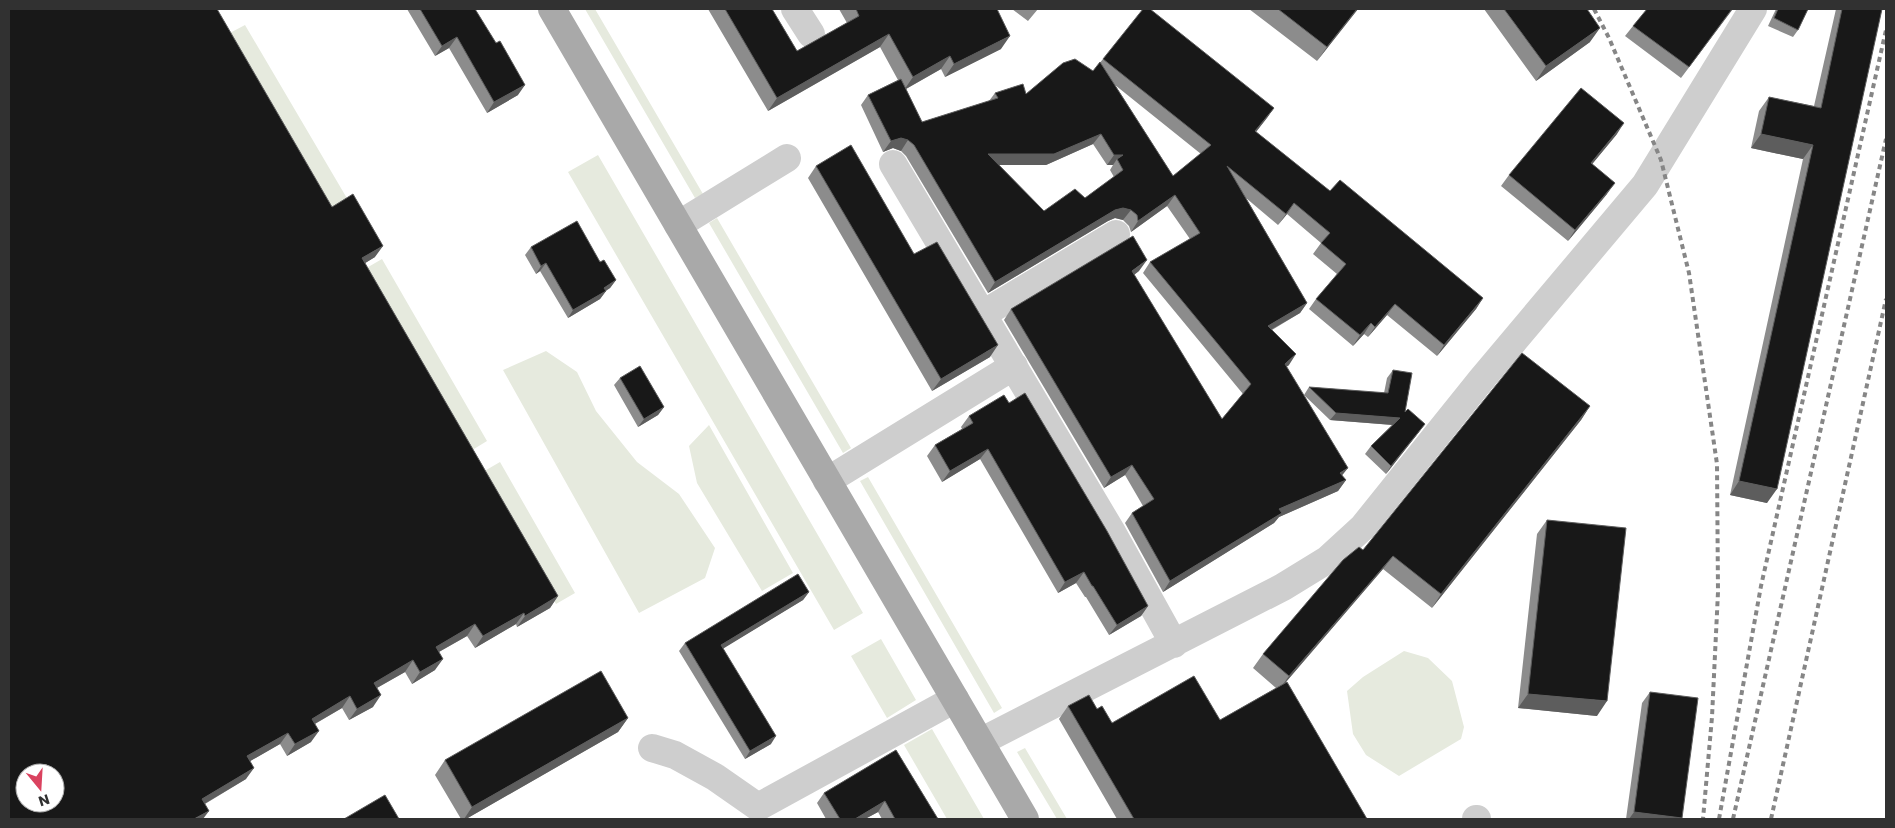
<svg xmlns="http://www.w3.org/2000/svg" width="1895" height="828" viewBox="0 0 1895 828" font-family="Poppins,sans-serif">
	<rect width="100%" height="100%" fill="#fff"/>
	<!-- green -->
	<path fill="#e6eade" d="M585 9H595L703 194 695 198Z
		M245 25 348 200 329 211 226 35Z
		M598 155 863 613 834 630 568 172Z
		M717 218 851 448 843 453 709 223Z
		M382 259 487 441 469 452 363 270Z
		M546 351 577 372 596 411 637 462 679 494 715 548 705 578 639 613 503 370Z
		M709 425 793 573 762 591 697 483 689 446Z
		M500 462 575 593 556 604 481 473Z
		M868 477 1002 708 994 713 860 481Z
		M881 639 916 700 887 718 851 656Z
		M1404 651 1428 658 1452 681 1464 727 1461 739 1399 776 1366 755 1353 734 1347 691 1363 677Z
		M932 729 984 819H947L904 745Z
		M1025 748 1067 819H1057L1017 752Z"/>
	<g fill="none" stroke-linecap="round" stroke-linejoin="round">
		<!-- minor -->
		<path stroke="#cecece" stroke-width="28" d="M795 9 811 34
			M893 164 1113 534 1174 644
			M678 225 787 158
			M983 314 1116 234
			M827 481 1014 366
			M980 742 1283 587 1327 560 1363 527 1481 380 1645 185 1753 9
			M652 748 675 755 715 777 758 807 955 699
			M1476 819H1477"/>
		<!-- major -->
		<path stroke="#a9a9a9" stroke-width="28" d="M552 9 1025 819"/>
		<!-- rail -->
		<path stroke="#868686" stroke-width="4" stroke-dasharray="5 4" stroke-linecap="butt" d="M1594 9 1609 38 1661 160 1689 273 1717 464 1718 592 1712 717 1703 819
			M1719 819 1761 586 1886 30
			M1733 819 1886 139
			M1771 819 1886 299"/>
	</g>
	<!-- wall -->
	<path fill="#8c8c8c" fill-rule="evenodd" d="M407 9H475L518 95 487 113 449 48 435 56Z
		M708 9H772L797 51 847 23 839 9H997L1001 49 945 77 941 69 906 89 922 122 989 101 995 93 1026 94 1093 71 1103 59 1274 108 1256 132 1330 191 1483 298 1476 309 1437 356 1387 315 1368 337 1364 334 1353 346 1309 309 1316 299 1337 274 1313 254 1321 243 1287 214 1278 225 1246 198 1307 303 1300 313 1272 330 1289 365 1286 367 1342 476 1346 480 1338 491 1279 517 1274 523 1163 592 1125 523 1132 513 1143 506 1125 475 1104 488 1004 320 1011 309 1139 271 1134 275 1222 419 1243 394 1143 273 1150 262 1190 239 1167 206 1131 232 1129 226 1123 220 1115 218 1108 221 988 293 906 156 901 151 893 148 883 152 861 105 868 95 898 80 880 47 768 111ZM1115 85 1201 154 1173 176ZM1093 144 1107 165H1113L1110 170 1114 177 1085 198 1044 211 999 165H1046Z
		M1012 9H1038L1028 21Z
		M1249 9H1358L1317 61Z
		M1484 9H1587L1590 42 1536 81Z
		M1733 9 1681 78 1625 36 1633 26Z
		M1776 9H1808L1798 30 1793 37 1768 26Z
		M1836 9H1882L1767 503 1730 495 1803 159 1751 148 1759 111 1769 97 1814 106Z
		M1617 134 1592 164 1607 194 1568 241 1501 186 1509 175Z
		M816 166 914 254 990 357 932 391 808 178Z
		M332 207 375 257 365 263 558 596 550 608 517 627 516 624 475 648 467 636 439 652 435 670 412 684 405 672 377 688 373 707 349 720 342 708 315 724 311 742 287 756 280 744 250 761 246 779 205 804 9 819Z
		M531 247 600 262 616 280 610 288 606 291 600 299 568 318 540 271 536 274 525 255Z
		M1393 370 1405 412 1419 432 1386 474 1365 454 1371 446 1392 425 1330 420 1304 395 1309 387 1384 393 1387 378Z
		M620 378 664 407 658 415 638 427 614 385Z
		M1009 403 1148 606 1141 616 1109 635 1086 597H1085L1076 583 1058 593 980 459 942 482 927 456 935 445 962 429 961 427 969 416Z
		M1590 406 1581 420 1432 608 1383 569 1286 682 1367 819H1117L1059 719 1068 706 1097 709 1112 723 1220 720 1276 688 1253 668 1263 654 1363 550Z
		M1547 520 1597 716 1518 708 1537 534Z
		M809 592 803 600 723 648 771 744 745 759 679 651 685 643Z
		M1650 692 1682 818 1681 819H1626L1642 703Z
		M628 718 618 732 466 819H461L435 775 445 760Z
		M896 750 938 819H882L878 812 865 819H826L817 803 824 793Z"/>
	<!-- shaded-wall -->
	<path fill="#5d5d5d" d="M1357 9H1358L1317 61 1327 47Z
		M1600 28 1590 42 1536 81 1546 66Z
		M889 34 880 47 768 111 777 98Z
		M1010 36 1001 49 945 77 954 64Z
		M457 37 449 48 435 56 442 46Z
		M950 56 941 69 904 90 913 77Z
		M525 85 518 95 487 113 494 102Z
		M1274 108 1267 118 1248 142 1255 131Z
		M1624 123 1617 134 1584 174 1591 163Z
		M1101 134 1093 144 1046 165H981L988 154Z
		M1761 134 1813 145 1803 159 1751 148Z
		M901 138 908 140 901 151 893 148 883 152 891 141Z
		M1114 155H1123L1117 159 1113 165H1107Z
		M1615 183 1607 194 1568 241 1575 230Z
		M1175 195 1167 206 1131 232 1138 221Z
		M1294 203 1287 214 1278 225Z
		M1123 208 1131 210 1123 220 1115 218 1108 221 988 293 995 282 1115 210Z
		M383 246 375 257 354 270 362 258Z
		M1147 260 1139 271 1124 282 1132 271Z
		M546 263 540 271 536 274 541 266Z
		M616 280 610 288 598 295 604 288Z
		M606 291 600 299 568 318 573 310Z
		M1483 298 1476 309 1437 356 1444 345Z
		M1307 303 1300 313 1260 336 1268 326Z
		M1395 304 1387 315 1368 337 1375 327Z
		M1371 323 1364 334 1353 346 1360 335Z
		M998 345 990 357 932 391 941 379Z
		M1296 354 1289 365 1277 374 1285 364Z
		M1590 406 1581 420 1432 608 1441 594Z
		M664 407 658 415 638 427 644 419Z
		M1336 413 1400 418 1394 425 1330 420Z
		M1425 424 1419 432 1386 474 1391 466Z
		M988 449 980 459 942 482 950 471Z
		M1132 465 1125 475 1104 488 1111 477Z
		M1348 468 1340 478V473Z
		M1346 480 1338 491 1279 517 1274 523 1163 592 1170 581 1279 509Z
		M1739 481 1777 489 1767 503 1730 495Z
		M1393 556 1383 569 1279 690 1289 676Z
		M1084 572 1076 583 1058 593 1065 582Z
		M809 592 803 600 716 653 721 645Z
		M558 596 550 608 517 627 525 616Z
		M1148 606 1141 616 1109 635 1117 625Z
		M524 613 516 624 475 648 483 636Z
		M475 624 467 636 428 658 436 647Z
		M443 659 435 670 412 684 420 672Z
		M413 660 405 672 366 694 374 683Z
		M1528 694 1607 701 1597 716 1518 708Z
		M381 695 373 707 349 720 357 709Z
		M350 696 342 708 304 730 312 719Z
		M628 718 618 732 466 819H464L472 807Z
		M319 731 311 742 287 756 295 744Z
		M288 733 280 744 240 767 247 756Z
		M776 736 771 744 745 759 750 751Z
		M254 768 246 779 194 810 202 799Z
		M885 801 878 812 865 819H855Z
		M209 811 203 819H194Z
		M1634 812 1682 818 1681 819H1629Z"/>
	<!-- building -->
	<path fill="#181818" stroke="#5d5d5d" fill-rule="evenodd" d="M9 9H217L332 207 353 194 383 246 362 258 558 596 525 616 524 613 483 636 475 624 436 647 443 659 420 672 413 660 374 683 381 695 357 709 350 696 312 719 319 731 295 744 288 733 247 756 254 768 202 799 209 811 194 819H9ZM25 773H55V803H25Z
		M420 9H475L496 43 500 41 525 85 494 102 457 37 442 46Z
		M725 9H772L797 51 859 16 856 9H997L1010 36 954 64 950 56 913 77 889 34 777 98Z
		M1143 9H1150L1274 108 1255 131 1330 191 1340 180 1483 298 1444 345 1395 304 1375 327 1371 323 1360 335 1316 299 1346 264 1321 243 1330 233 1294 203 1286 214 1227 166 1307 303 1268 326 1296 354 1285 364 1348 468 1340 473 1346 480 1279 509 1282 513 1170 581 1132 513 1154 499 1132 465 1111 477 1011 309 1133 236 1147 260 1132 271 1222 419 1251 384 1150 262 1200 233 1175 195 1138 221 1137 215 1131 210 1123 208 1115 210 995 282 914 145 908 140 901 138 891 141 868 95 901 79 922 122 998 98 995 93 1023 84 1026 94 1063 63 1075 59 1093 71 1100 62 1173 176 1211 145 1103 59ZM1101 134 1114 155H1123L1117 159 1123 170 1085 198 1075 189 1044 211 988 154H1054Z
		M1278 9H1357L1327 47Z
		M1504 9H1587L1600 28 1546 66Z
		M1647 9H1732L1689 67 1633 26Z
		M1778 9H1808L1798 30 1774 18Z
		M1842 9H1882L1777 489 1739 481 1813 145 1761 134 1769 97 1821 108Z
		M1581 88 1624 123 1591 163 1615 183 1575 230 1509 175Z
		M851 145 914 254 937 242 998 345 941 379 816 166Z
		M577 221 600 262 604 260 616 280 604 288 606 291 573 310 546 263 541 266 531 247Z
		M1522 353 1590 406 1441 594 1393 556 1289 676 1263 654 1343 560 1359 547 1363 550Z
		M640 366 664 407 644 419 620 378Z
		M1393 370 1412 373 1405 412 1408 409 1425 424 1391 466 1371 446 1400 418 1336 413 1309 387 1388 393Z
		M1025 393 1107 531 1148 606 1117 625 1093 586H1092L1084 572 1065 582 988 449 950 471 935 445 973 423 969 416 1004 395 1009 403Z
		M1547 520 1626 528 1607 701 1528 694Z
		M798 574 809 592 721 645 776 736 750 751 685 643Z
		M601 671 628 718 472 807 445 760Z
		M1194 676 1220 720 1287 682 1367 819H1134L1068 706 1089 695 1097 709 1102 706 1112 723Z
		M1650 692 1698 698 1682 818 1634 812Z
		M896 750 938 819H895L885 801 855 819H840L824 793Z
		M385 795 399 819H344Z"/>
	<!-- border -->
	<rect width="1895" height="828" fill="none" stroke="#313131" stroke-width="20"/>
	<!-- north arrow -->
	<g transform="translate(40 788) rotate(162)"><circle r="24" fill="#ffffff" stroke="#adadad"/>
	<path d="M0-4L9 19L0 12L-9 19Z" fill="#da425f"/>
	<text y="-8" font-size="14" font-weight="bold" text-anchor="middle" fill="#313131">N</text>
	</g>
</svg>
